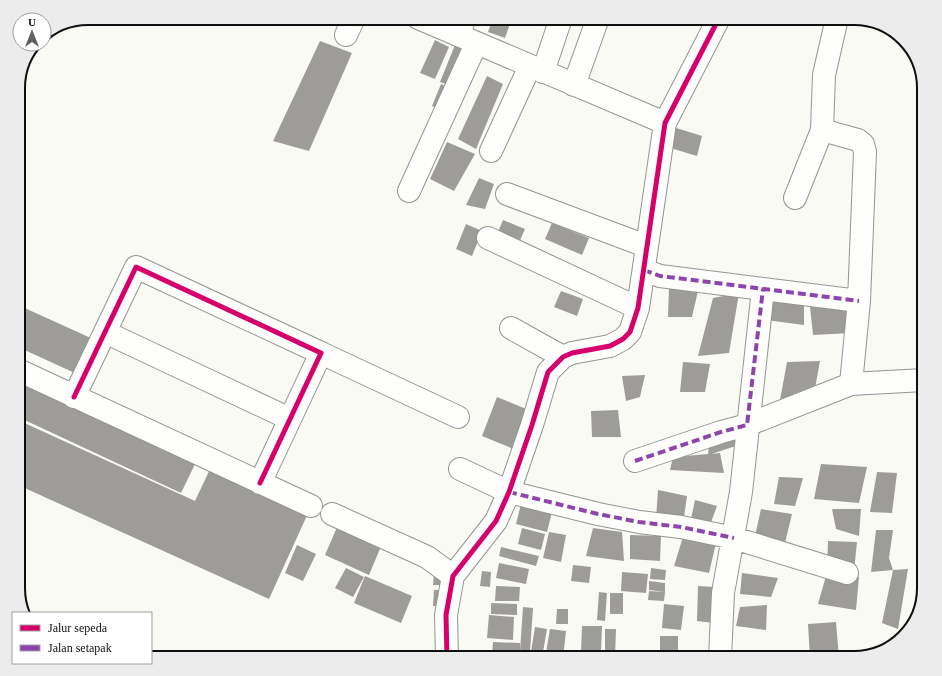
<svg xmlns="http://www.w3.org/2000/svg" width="942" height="676" viewBox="0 0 942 676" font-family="'Times New Roman',serif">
	<rect width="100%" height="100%" fill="#fafaf4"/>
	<!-- building -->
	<path fill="#9e9c99" d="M493 18H512L505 38 488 32Z
		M435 40 449 47 435 79 420 73Z
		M457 40 471 46 455 87 440 82Z
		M320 41 352 53 309 151 273 141Z
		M487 76 503 84 476 149 458 139Z
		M441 84 452 89 443 111 432 106Z
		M673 127 702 136 697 156 667 147Z
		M447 142 475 154 454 191 430 179Z
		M479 178 494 184 485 209 466 205Z
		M503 220 525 229 517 247 496 237Z
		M552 223 589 238 582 255 545 239Z
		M466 224 482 231 472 256 456 249Z
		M669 287 698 291 692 317H668Z
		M561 291 583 299 577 316 554 307Z
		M739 293 729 353 698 356 713 298Z
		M769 300 804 303V325L766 320Z
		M18 305 93 339 77 374 18 347Z
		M810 307 850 309 851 333 813 335Z
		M820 361 814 394 780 400 787 362Z
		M683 362 710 364 705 392H680Z
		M645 375 640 397 626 401 622 376Z
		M24 381 196 462 181 493 18 417V394Z
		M497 397 531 411 516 450 482 436Z
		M618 410 621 437H592L591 411Z
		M18 420 195 501 211 467 309 511 269 599 18 485Z
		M738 431 736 446 708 455 709 443Z
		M720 453 724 473 670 470 673 457Z
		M821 464 867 467 859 503 814 499Z
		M877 472 897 473 892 513 870 512Z
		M779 477 803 478 795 506 774 504Z
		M658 490 687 496 683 524 656 519Z
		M522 500 553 508 547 532 516 524Z
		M695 500 717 506 710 525 690 524Z
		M761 509 792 514 785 543 755 536Z
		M832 509H861L859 536 836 529Z
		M338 525 382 544 369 575 325 555Z
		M522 528 545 534 541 550 518 544Z
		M593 528 622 532 624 561 586 556Z
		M876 530H893L889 558 893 570 871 572Z
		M549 532 566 535 561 562 543 558Z
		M630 535 661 536 660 561 630 559Z
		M683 537 716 543 709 573 674 566Z
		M828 541 857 542 854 571 827 567Z
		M297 545 316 554 303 581 285 573Z
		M501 547 539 556 536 566 499 556Z
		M499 563 529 569 526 584 496 578Z
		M573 565 591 567 589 583 571 581Z
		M346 568 364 577 353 597 335 588Z
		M651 568 666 570 665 580 650 579Z
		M908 569 898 629 882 623 893 570Z
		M482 571 491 572 490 587 480 586Z
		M622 572 648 574 646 593 621 591Z
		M434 573 445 585H433Z
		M742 573 778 578 771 597 740 594Z
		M365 576 412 596 401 623 354 603Z
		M826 576 859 577 856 610 818 604Z
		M649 581 665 583V592L649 590Z
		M496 586 520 587 519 601H495Z
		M698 586 715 587 714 623 697 621Z
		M434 590H445L444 606H433Z
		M649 591 665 592 664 601 648 600Z
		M599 592 607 593 605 621 597 620Z
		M610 593H623V614H610Z
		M491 603 517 604V615L491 614Z
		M664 604 684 606 681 630 662 628Z
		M767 605 766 630 736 626 740 607Z
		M523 607 533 608 530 651H520Z
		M557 609H568V624H556Z
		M489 615 514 617 513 640 487 638Z
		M836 622 839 658H810L808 624Z
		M582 626H602L601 652H581Z
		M535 627 547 629 542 658H530Z
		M550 629 566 631 563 658H545Z
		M605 629H616L615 658H605Z
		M660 636H678V657H660Z
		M493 642 520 643V655L492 654Z
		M485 654 497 655V658H485Z
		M617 656H641V658H617Z"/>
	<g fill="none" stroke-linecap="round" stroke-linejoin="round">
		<defs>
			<path id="minor" d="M418 18 665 123
				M837 18 824 75 822 130 858 140 863 144 865 152 859 301 851 384
				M346 35 354 18
				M458 35 465 18
				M543 72 561 18
				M574 85 598 18
				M491 151 530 66
				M409 191 476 44
				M507 194 646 246
				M795 198 822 130
				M488 238 638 308
				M644 270 660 276 859 301
				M511 328 563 357
				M105 332 290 419
				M321 353 458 417
				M18 370 311 506
				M74 397 136 267 321 353 260 483
				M635 461 721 432 747 425 851 384 924 380
				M460 469 509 492 598 514 639 522 681 527 734 538 847 573
				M332 514 427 557 453 576
				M447 658 446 615 453 576 496 521 509 492 532 425 548 372 563 357 572 353 610 346 623 339 630 332 638 308 665 123 719 18
				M720 658 723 593 741 492 763 289"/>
		</defs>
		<!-- minor casing -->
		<use href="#minor" stroke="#949492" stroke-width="24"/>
		<!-- minor -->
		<use href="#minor" stroke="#fefefd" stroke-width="22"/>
		<!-- quiet -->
		<path stroke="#8e44ad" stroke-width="4" stroke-dasharray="8 4" stroke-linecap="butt" d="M644 270 660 276 859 301
			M635 461 721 432 747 425 763 289
			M509 492 598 514 639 522 681 527 734 538
			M918 572 924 574"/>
		<defs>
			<path id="cycleway" d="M74 397 136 267 321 353 260 483
				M447 658 446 615 453 576 496 521 509 492 532 425 548 372 563 357 572 353 610 346 623 339 630 332 638 308 665 123 719 18"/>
		</defs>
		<!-- cycleway casing -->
		<use href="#cycleway" stroke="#fff" stroke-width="8"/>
		<!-- cycleway -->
		<use href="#cycleway" stroke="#d6006c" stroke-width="5"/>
	</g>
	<!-- crop -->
	<path d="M0 0H942V676H0ZM88 25H854A63 63 0 0 1 917 88V588A63 63 0 0 1 854 651H88A63 63 0 0 1 25 588V88A63 63 0 0 1 88 25Z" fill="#ececec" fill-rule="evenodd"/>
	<path fill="none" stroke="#0e0e0e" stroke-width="2" d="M88 25H854A63 63 0 0 1 917 88V588A63 63 0 0 1 854 651H88A63 63 0 0 1 25 588V88A63 63 0 0 1 88 25Z"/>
	<!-- legend -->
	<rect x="12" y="612" width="140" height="52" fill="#ffffff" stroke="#9f9f9f"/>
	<rect x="20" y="625" width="20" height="6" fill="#d6006c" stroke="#9f9f9f"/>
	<text x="48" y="632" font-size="12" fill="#0e0e0e">Jalur sepeda</text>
	<rect x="20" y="645" width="20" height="6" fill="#8e44ad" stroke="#9f9f9f"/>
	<text x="48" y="652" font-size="12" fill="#0e0e0e">Jalan setapak</text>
	<!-- north arrow -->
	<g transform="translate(32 32)"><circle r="19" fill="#ffffff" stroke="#9f9f9f"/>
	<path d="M0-3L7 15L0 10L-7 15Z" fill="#61615e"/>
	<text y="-6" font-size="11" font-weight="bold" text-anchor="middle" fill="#0e0e0e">U</text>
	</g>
</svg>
